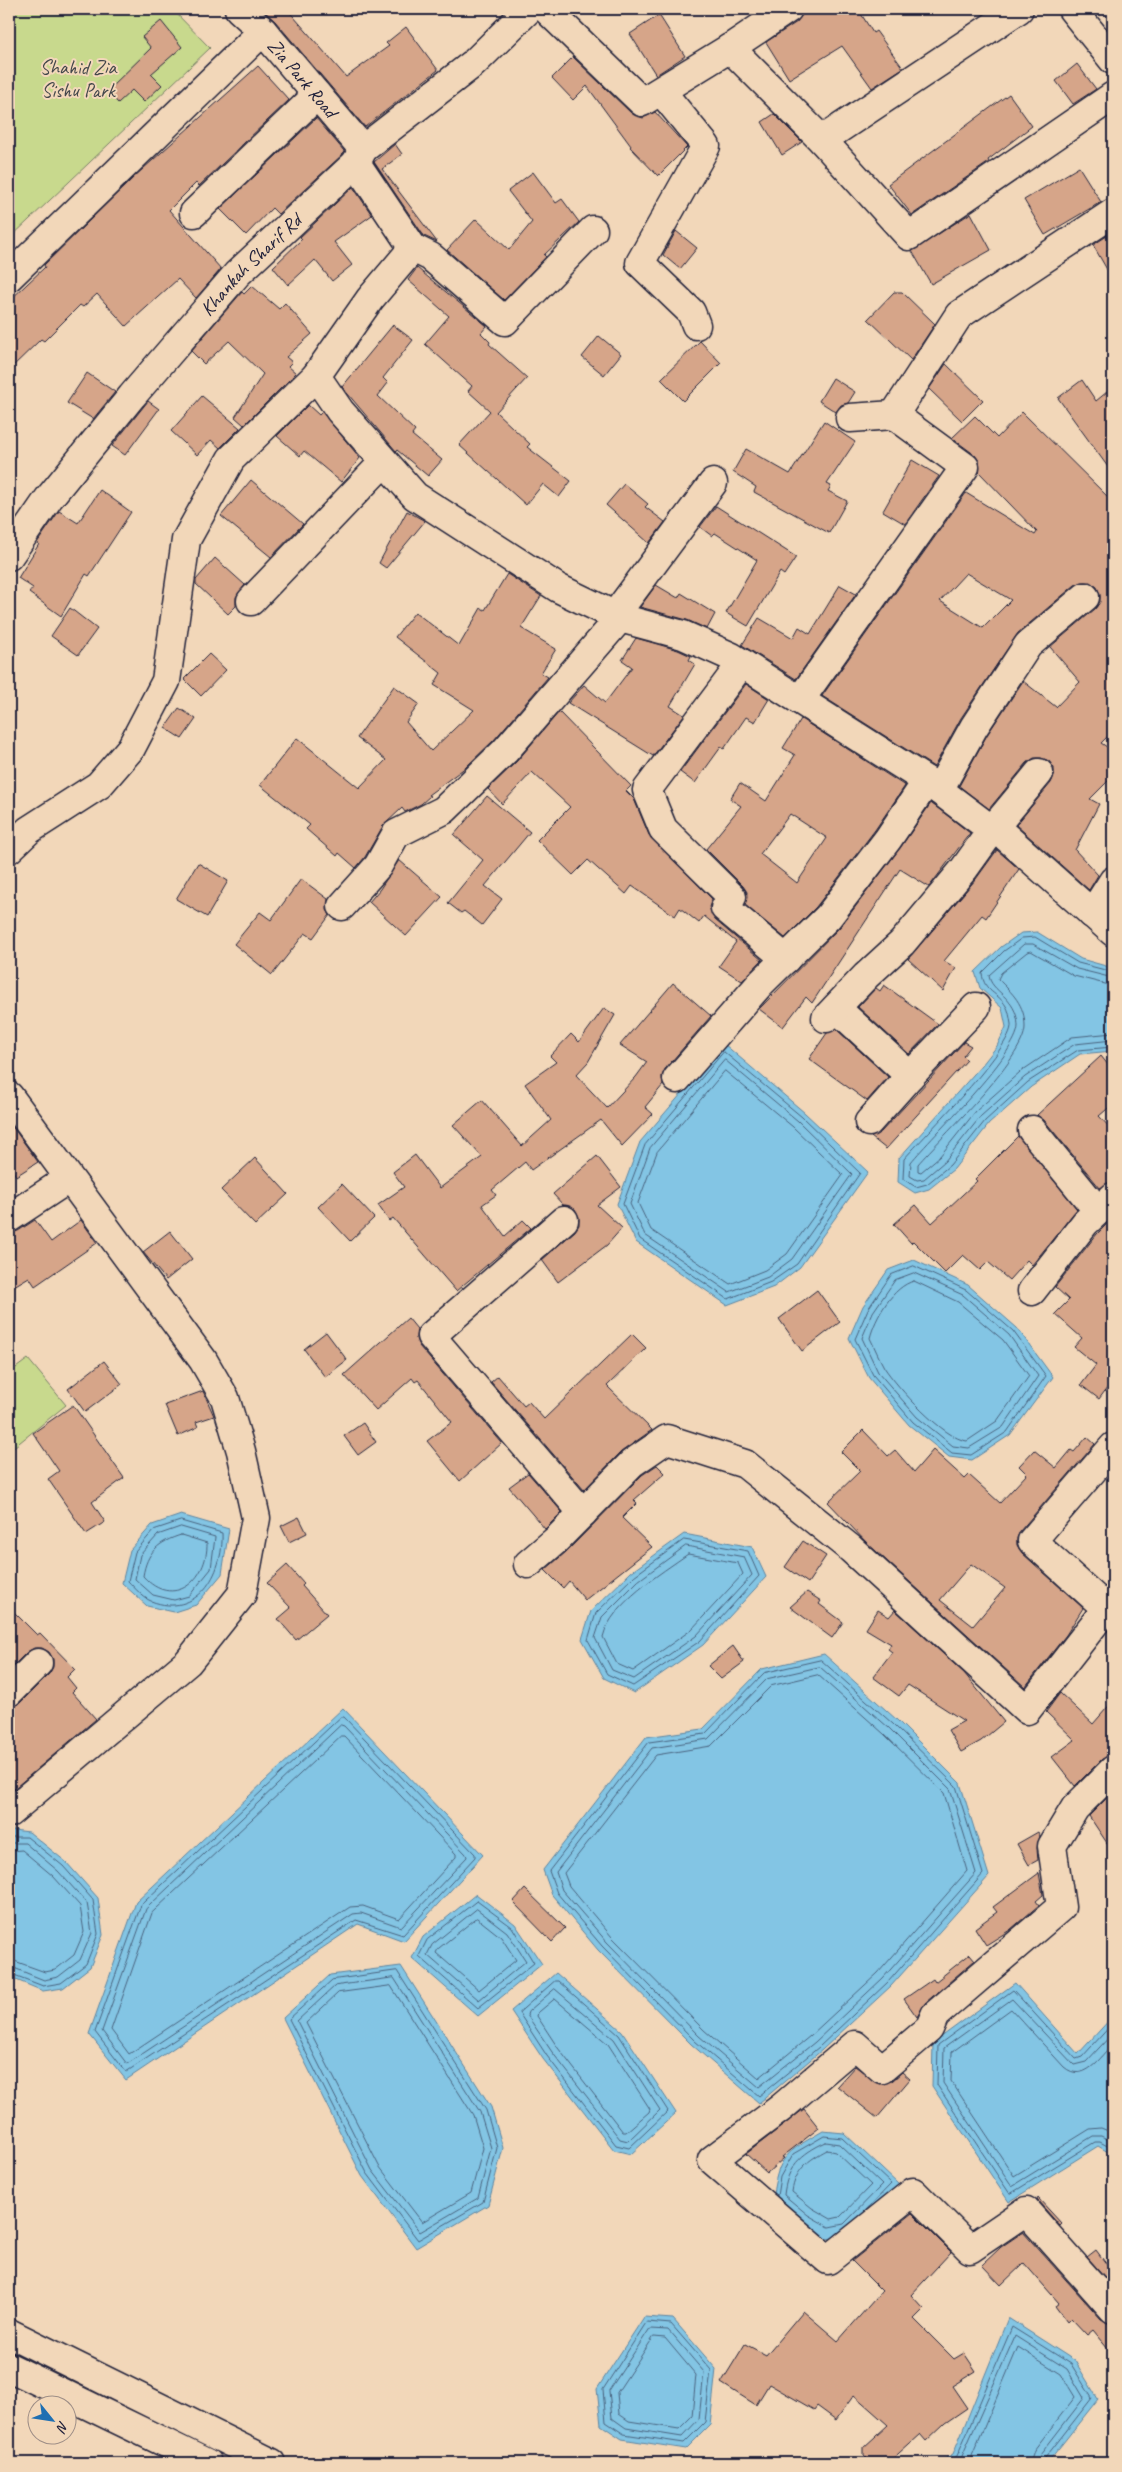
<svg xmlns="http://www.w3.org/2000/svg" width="1122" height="2472" viewBox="0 0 1122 2472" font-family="Caveat,sans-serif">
	<rect width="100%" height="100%" fill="#f2d7b9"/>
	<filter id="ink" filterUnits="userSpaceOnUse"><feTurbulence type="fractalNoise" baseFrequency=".02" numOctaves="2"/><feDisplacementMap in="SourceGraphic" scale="10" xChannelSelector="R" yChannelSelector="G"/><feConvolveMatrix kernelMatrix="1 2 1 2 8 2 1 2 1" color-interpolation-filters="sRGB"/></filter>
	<g filter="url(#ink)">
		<!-- green -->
		<path fill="#c8d98d" stroke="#757e64" d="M9 9H172L210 48 9 239Z
			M28 1359 66 1405 9 1451V1373Z"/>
		<!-- water -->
		<path fill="#83c5e4" stroke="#5c84a0" d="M1037 932 1081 959 1113 968V1051L1080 1054 1031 1087 989 1124 954 1169 929 1189 915 1193 898 1182 899 1158 982 1065 997 1046 1006 1027 1002 1008 980 988 975 972 1001 947 1021 933Z
			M724 1044 805 1113 868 1172 800 1267 774 1287 727 1305 636 1242 617 1204 640 1142Z
			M914 1260 968 1285 1017 1328 1053 1377 1010 1435 972 1460 949 1457 909 1425 869 1378 849 1338 863 1306 888 1270Z
			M181 1515 229 1529 222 1574 196 1605 174 1612 147 1606 122 1583 130 1550 152 1525Z
			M684 1534 752 1547 766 1577 703 1645 634 1693 604 1678 582 1639 591 1611 631 1572Z
			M824 1654 897 1720 960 1783 989 1876 891 1986 822 2050 759 2103 691 2044 598 1950 552 1895 543 1870 646 1737 703 1729 762 1669Z
			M343 1708 483 1855 404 1941 358 1924 126 2080 89 2034 136 1902Z
			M13 1830 29 1832 66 1862 98 1898 103 1935 90 1967 63 1988 43 1991 9 1977V1833Z
			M476 1894 515 1924 542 1964 478 2016 412 1958 423 1937Z
			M401 1966 491 2107 503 2148 488 2205 416 2248 362 2176 283 2018 330 1975Z
			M556 1973 622 2031 676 2113 631 2154 614 2150 543 2059 511 2011Z
			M1015 1983 1078 2054 1113 2016V2155L1098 2146 1009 2202 932 2086 933 2043Z
			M823 2131 844 2133 899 2185 849 2235 827 2239 772 2201C778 2156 785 2153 823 2131Z
			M644 2317 673 2319 716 2369 710 2425 686 2449 622 2439 601 2425 597 2389Z
			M1008 2318 1075 2361 1098 2399 1047 2463H938L953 2454Z"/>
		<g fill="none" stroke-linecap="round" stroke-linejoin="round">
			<!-- shore -->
			<path stroke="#49637f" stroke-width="1" d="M1113 972 1078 963 1035 937 1022 938 1004 951 982 973C984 993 998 992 1006 1006 1009 1010 1010 1019 1011 1024 1014 1047 923 1137 904 1159L903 1179 916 1187 927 1184 950 1165 985 1121 1028 1082 1078 1050 1113 1047
				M1113 978 1077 969 1033 944H1024L989 975C990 992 1017 996 1018 1026 1018 1054 931 1137 911 1162L910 1176 917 1180 924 1179 945 1161 981 1116 1025 1077 1075 1044 1113 1040
				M1113 986 1074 976 1031 951 1027 952 1001 973 998 979C1012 993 1025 1004 1025 1027 1025 1059 941 1137 918 1164V1171L921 1172 940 1156 976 1111 1020 1072 1072 1037 1113 1033
				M724 1052 802 1117 860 1173 797 1264 771 1282 728 1299 640 1239 623 1204 645 1145Z
				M725 1060 798 1121 852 1174 792 1259 768 1277 729 1292 645 1235 630 1204 650 1148Z
				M725 1071 793 1127 843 1175 787 1254 765 1270 730 1284 651 1230 638 1203 657 1152Z
				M914 1266 966 1290 1013 1331 1046 1376 1007 1432 971 1455 952 1453 913 1422 873 1375 855 1339 868 1309 891 1275Z
				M914 1273 963 1295 1009 1335 1038 1376 1003 1427 969 1448 953 1446 917 1417 878 1372 862 1338 873 1312 895 1280Z
				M914 1281 958 1302 1003 1340 1029 1376 997 1421 967 1441C944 1439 897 1387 884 1367 879 1358 875 1348 870 1338 875 1318 893 1286 914 1281Z
				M181 1521 222 1533C224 1574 197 1619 151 1601 143 1598 134 1587 128 1581L135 1552 154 1530Z
				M181 1527 215 1537 211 1569 189 1596 174 1600 153 1595 135 1579 140 1555 158 1535Z
				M181 1535 207 1543C208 1580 173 1610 143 1576 147 1552 158 1542 181 1535Z
				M684 1540 748 1551 759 1576 700 1641 633 1686 607 1674 588 1640 596 1613 634 1576Z
				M686 1546 744 1557 752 1575 696 1636 634 1679 612 1670 595 1638 602 1617 638 1581Z
				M688 1554 738 1563 743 1574 691 1630 633 1671 617 1664 603 1637C611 1604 661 1573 688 1554Z
				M821 1660 893 1724 956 1786 983 1874 888 1982 819 2047 759 2096 695 2041 602 1946 557 1893 549 1871 649 1742 705 1734 764 1673Z
				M820 1667 889 1728 950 1789 976 1873 883 1978 815 2042 759 2087 699 2036 607 1942 562 1890 556 1872 652 1748 708 1739 767 1679Z
				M818 1675 884 1734 944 1793 967 1871 878 1973 810 2036 759 2078 704 2030 612 1937 569 1886 564 1873 656 1755 711 1746 771 1686Z
				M341 1717H344L475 1854V1857L403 1935 356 1920 126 2072 95 2032 141 1905Z
				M341 1725 344 1726 466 1854 467 1857 401 1927 361 1913 353 1914 127 2064 102 2031 146 1909Z
				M341 1736H344L456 1854V1857L399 1919 363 1906 350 1907 129 2054 111 2030 152 1913Z
				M9 1837H27L63 1866 93 1900 98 1934 86 1964 61 1983 43 1986 9 1973
				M9 1843H25L58 1871 87 1903 92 1933 80 1960 58 1977 44 1980 9 1966
				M9 1851 22 1850 53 1876 80 1906 84 1932 74 1955 55 1970 45 1972 9 1959
				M477 1901 512 1927 534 1963 478 2008 419 1956 427 1940Z
				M477 1909 507 1932 526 1961 479 2000 427 1955 432 1945Z
				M477 1918 501 1937 516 1960 479 1990 436 1953 438 1949Z
				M397 1971 486 2110 497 2148 483 2202 418 2240 367 2173 289 2019 332 1980Z
				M394 1978 480 2112 491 2148 478 2198 420 2232 372 2170 297 2021 335 1986Z
				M555 1981H558L619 2035 668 2111 629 2148 616 2145 547 2056 519 2013Z
				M391 1986 473 2115 483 2148 471 2193 422 2222 379 2166 306 2023 338 1993Z
				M555 1989 614 2039 660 2110 628 2141 620 2139 552 2052 527 2015 528 2012Z
				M555 1999 608 2044 650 2109 649 2112 626 2132H623L558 2048 537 2016 538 2013Z
				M1113 2023 1082 2057 1076 2059 1013 1990 938 2045 937 2085 1010 2194 1095 2142H1100L1113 2149
				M1113 2033 1086 2062 1074 2065 1012 1999 944 2048 943 2083 1012 2186 1093 2136H1101L1113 2142
				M1113 2044C1100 2058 1084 2084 1064 2067L1011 2009 952 2052 951 2081 1014 2176 1090 2129 1101 2128 1113 2133
				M826 2142 839 2144 882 2185 844 2224 829 2227 808 2215 784 2195C787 2167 800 2154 826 2142Z
				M827 2150 836 2152 871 2185 840 2217 831 2219 812 2208 792 2192C795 2170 808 2160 827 2150Z
				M777 2196 780 2177 793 2154 824 2136 842 2138 891 2184 864 2212
				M647 2322 671 2324 711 2370 705 2422 684 2443 624 2434 606 2422 603 2390Z
				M650 2329 668 2330 704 2372 699 2419 682 2437 626 2428 612 2418 609 2391Z
				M654 2337 665 2338 696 2375 692 2416 679 2429 629 2421 619 2414 617 2393Z
				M948 2463 957 2456 1012 2327 1071 2364 1092 2398 1045 2458 1044 2463
				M959 2463 1015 2336 1067 2369 1084 2398 1040 2455 1038 2463
				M969 2463 1018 2347 1061 2374 1075 2397 1034 2450 1030 2463"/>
		</g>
		<!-- building -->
		<path fill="#d6a589" stroke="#22223b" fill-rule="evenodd" d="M262 9H287L346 77 389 46 386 43 406 27 438 70 365 127 275 21Z
			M810 9H858L873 33 876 31 903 68 872 88 842 46 789 79 766 42 797 22 803 13Z
			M659 15 685 56 656 75 630 34Z
			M161 21 182 47 151 74 162 85 144 102 132 90 118 103 107 91 151 48 142 37Z
			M573 57 631 113 643 118 655 112 687 147 658 176 630 147 631 146 587 86 573 100 552 78Z
			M1077 64 1096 89 1073 104 1056 81Z
			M258 66 289 100 199 186 196 183 169 210 221 269 196 298 178 279 126 326 97 294 83 307 80 305 44 341 41 339 9 370V301L45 267 44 265 134 177Z
			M1009 94 1032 126 988 160 989 162 912 215 888 184Z
			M774 114 802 142 782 155 762 122Z
			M316 118 344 151 343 154 278 214 272 208 246 235 220 209Z
			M395 144 402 154 382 169 437 242 424 236 374 162Z
			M1079 167 1101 202 1045 235 1024 200Z
			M533 172 556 203 562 199 579 222 544 255 546 257 504 300 447 250 476 219 509 250 532 222 508 191Z
			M353 187 372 215 334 242 352 265 332 281 315 260 288 285 273 267 302 239 300 237Z
			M971 213 991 250 931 284 912 251Z
			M676 231 697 248 680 269 663 255Z
			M1113 232V280L1093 245Z
			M417 268 487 326 481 333 490 342 489 344 527 378 496 412 530 444 527 447 571 481 559 497 543 484 526 505 459 445 490 411 468 391 472 386 425 344 449 316 408 280Z
			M252 286 279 309 285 303 312 334 286 357 292 362 288 366 296 373 244 425 235 417 263 374 229 341 204 364 191 351 242 292 244 294Z
			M894 292H902L935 324 911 360 868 319Z
			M393 325 413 340 383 378 388 383 378 396 415 431 412 435 442 460 428 476 397 450 396 451 342 387Z
			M599 336 621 354 604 375 582 357Z
			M700 341 721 363 683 401 661 379Z
			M946 364 983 400 962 421 929 389Z
			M87 373 115 392 93 419 67 403Z
			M833 378 855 392 848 403 841 405 836 412 819 401Z
			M1082 380 1096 401 1113 387V474L1058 398Z
			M202 396 240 428 220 448 211 440 197 455 171 431Z
			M148 401 159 409 125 455 112 446Z
			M308 405 319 415 322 412 360 458 341 482 304 451 300 456 277 436Z
			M1022 412 1113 502V731L1101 743 1113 751V776L1090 799 1099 804 1075 850 1098 875 1089 890 1016 825 1051 783 1054 775V768L1049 761 1041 758H1034L1027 763 989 809 959 786 987 735 1023 681 1056 707 1080 682 1050 647 1095 609 1100 602V595L1097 587 1090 582H1082L1075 585 1018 633 961 718 934 767 822 696 966 493 1035 535 1037 532 979 472V461L975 455 952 438 975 416 997 438ZM966 573 1011 600 983 628 940 601Z
			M824 421 855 442 827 484 831 486 828 491 847 501 829 533 754 492 756 487 733 472 746 449 790 474Z
			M912 460 939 476 905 524 883 511Z
			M251 480 303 524 271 557 221 516Z
			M624 484 648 504 645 507 665 522 649 543 606 505Z
			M100 490 131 512 89 576 86 574 61 616 29 593 33 588 18 578 39 544 37 543 59 511 78 523Z
			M716 506 796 557 784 575 780 572 748 626 726 613 757 560 715 533 712 536 700 527Z
			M407 511 425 521 386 568 379 563Z
			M215 558 245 585 236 597V606L228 614 196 584V580Z
			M507 574 541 596 521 628 556 649 541 673 548 677 494 740 466 767 428 795 430 796 421 804 405 812 402 808 383 826 365 857 356 868 339 853 337 856 306 829 310 825 260 785 297 738 359 788 386 760 357 738 394 686 419 704 406 722 431 751 474 710 434 685 441 673 395 637 415 612 459 646 481 608 485 610Z
			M656 585 678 598 681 593 715 614 707 629 687 620 640 607Z
			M840 585 856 594 796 679 742 645 759 618 793 638 799 627 810 634Z
			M70 608 97 629 78 655 51 636Z
			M636 638 678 650 691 656 689 660 695 664 670 706 684 715 653 756 568 703 584 685 605 703 632 667 622 660Z
			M209 654 226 670 201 696 184 679Z
			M746 684 769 699 755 722 746 717 724 749 721 747 695 783 680 772Z
			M179 708 196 719 182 739 165 728Z
			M559 712 631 786 626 791 634 799 649 835 712 899 709 907 715 920 762 960 742 981 719 966 736 942 704 916 699 923 680 908 675 916 632 886 626 894 588 860 573 875 537 840 570 807 532 772 502 804 488 789 517 761Z
			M801 719 905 786 875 830 816 907 785 938 745 905 747 892 743 886 706 849 741 806 730 799 740 783 766 801 795 755 783 748ZM790 814 827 838 797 883 760 854Z
			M487 796 530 832 485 886 502 899 482 925 464 911 461 913 448 903 483 860 454 835Z
			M931 803 970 833 929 887 900 869 812 1003 806 997 783 1027 759 1009 840 927 900 848Z
			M997 850 1019 869 986 918 982 915 944 961 956 968 943 991 908 959 976 879Z
			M399 860 442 897 406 936 369 902 380 889Z
			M198 863 228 881 207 917 176 899Z
			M301 879 328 899 327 910 330 915 313 938 305 933 272 975 234 944 260 912 271 920Z
			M673 983 711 1016 665 1069 662 1076 663 1085 645 1107 653 1114 622 1146 601 1120 531 1170 525 1162 492 1190 496 1195 482 1205 505 1236 523 1220 531 1228 456 1291 393 1218 389 1221 378 1205 404 1187 393 1172 415 1155 440 1188 482 1157 453 1125 482 1100 522 1146 551 1120 525 1084 556 1062 550 1056 571 1034 579 1042 604 1008 615 1015 588 1062 576 1075 607 1108 636 1077 647 1062 620 1045Z
			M884 985 938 1024 909 1054 858 1007 876 988 880 991Z
			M836 1029 888 1077 867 1101 809 1059 827 1033Z
			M964 1042 971 1046 963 1056 967 1060 886 1149 871 1137 881 1132Z
			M1101 1056 1113 1071V1104L1099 1116 1113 1131V1182L1100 1188 1044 1120 1037 1115Z
			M9 1122 38 1162 16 1176 9 1164Z
			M1018 1136 1077 1209 1032 1265 1027 1260 1009 1280 988 1262 980 1270 963 1255 945 1273 913 1241 911 1243 894 1224 916 1205 932 1223 977 1181 975 1179Z
			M597 1156 621 1187 597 1205 622 1228 607 1245 558 1282 542 1260 575 1231 579 1225V1217L575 1209 563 1205 553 1194Z
			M255 1158 288 1194 255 1225 221 1190Z
			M342 1184 374 1218 350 1241 318 1207Z
			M1113 1218V1380L1099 1399 1081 1385 1096 1365 1074 1347 1082 1338 1055 1314 1069 1300 1055 1287 1097 1234Z
			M35 1220 51 1242 81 1220 97 1243 35 1286 29 1277 9 1289V1233L18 1231Z
			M170 1231 192 1259 166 1280 143 1252Z
			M817 1290 840 1322 802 1351 779 1319Z
			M408 1318 417 1329 416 1338 419 1346 502 1443 460 1481 427 1441 452 1422 418 1380 415 1382 412 1378 376 1410 344 1375Z
			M326 1332 347 1360 325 1377 304 1349Z
			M632 1334 646 1348 607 1386 652 1430 621 1452 584 1490 491 1382 498 1376 524 1406 529 1402 544 1419Z
			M104 1361 122 1384 85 1412 68 1389Z
			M203 1391 214 1416 196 1422 198 1427 178 1436 165 1405Z
			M73 1405 124 1478 92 1502 105 1522 86 1534 48 1479 59 1471 33 1433Z
			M363 1423 376 1442 358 1455 344 1436Z
			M863 1430 888 1456 895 1450 914 1472 933 1450 965 1479 969 1475 1000 1503 1027 1474 1019 1466 1034 1450 1056 1468 1071 1450 1074 1452 1087 1437 1095 1444 1020 1531 1017 1538V1545L1022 1553 1083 1608 1066 1635 1025 1687 866 1542 828 1502 860 1471 841 1452ZM971 1564 1005 1588 973 1626 940 1600Z
			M657 1465 665 1473 634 1500 637 1503 622 1518 652 1547 585 1600 569 1581 563 1588 545 1570 566 1552 642 1475Z
			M528 1473 562 1512 545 1529 509 1487Z
			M299 1517 307 1533 289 1542 281 1526Z
			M803 1541 826 1556 808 1583 785 1567Z
			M287 1565 304 1584 302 1586 327 1614 296 1640 278 1619 291 1608 267 1583Z
			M807 1592 821 1601 819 1604 843 1622 832 1638 790 1607Z
			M9 1607 37 1635 40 1633 75 1669 67 1677 76 1688 72 1692 96 1719 9 1793V1707L20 1703 49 1674 53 1667V1659L49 1652 42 1648H34L27 1652 9 1670Z
			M878 1610 889 1617 895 1610 964 1673 1004 1722 981 1741 961 1752 948 1730 964 1721 908 1685 899 1696 873 1677 892 1652 888 1649 891 1644 866 1629Z
			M733 1646 744 1662 721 1679 708 1666Z
			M1060 1693 1093 1724 1113 1701V1755L1102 1759 1075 1786 1052 1757 1075 1740 1046 1712Z
			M1113 1792V1852L1089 1816Z
			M1038 1832 1040 1836 1037 1848 1038 1860 1029 1865 1017 1844Z
			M1039 1873 1043 1895 1036 1901 1039 1905 1010 1930 986 1945 975 1928 997 1912 993 1907Z
			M525 1889 565 1928 552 1942 513 1902Z
			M970 1954 975 1960 925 2003 917 2017 904 1999 933 1979 935 1982Z
			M855 2066 879 2084 892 2081 902 2072 910 2079 877 2118 837 2086Z
			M804 2109 819 2128 782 2157 784 2158 767 2173 746 2154Z
			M1038 2198 1062 2224 1060 2226 1037 2200Z
			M912 2213 951 2252 911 2295 924 2309 914 2319 954 2359 964 2353 976 2371 952 2386 967 2408 945 2423 926 2441 920 2434 888 2463H872L864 2455V2447L888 2425 854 2395 836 2420 817 2406 814 2410 769 2384 756 2405 721 2383 745 2344 766 2355 803 2311 838 2341 882 2291 852 2261Z
			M1023 2232 1101 2319 1113 2324V2354L1093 2330 1087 2335 1071 2318 1067 2322 1055 2306 1059 2303 1024 2263 1001 2285 982 2265 1001 2247Z
			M1096 2250 1113 2273V2286L1087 2257Z"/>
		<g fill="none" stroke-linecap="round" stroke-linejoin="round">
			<defs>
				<g id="minor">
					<path id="s1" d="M239 9 263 31 363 149"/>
					<path d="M546 9 642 102 730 48 788 9"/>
					<path d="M1072 9 1113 60"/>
					<path d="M730 48 822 140 909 236 1113 96"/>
					<path d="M661 91 706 146 640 263 691 312 696 325"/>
					<path d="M822 140 1019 9"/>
					<path d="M356 163 413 248 370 299 316 376 340 411 415 496 558 588 620 618 683 635 732 657 927 781 992 830 1005 836 1113 932"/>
					<path d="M194 213 317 95"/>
					<path d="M413 248 431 257 505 321 593 230"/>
					<path d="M9 277 263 31"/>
					<path d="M894 415 959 315 1113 213"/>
					<path id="s2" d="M9 556 49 498 132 396 237 274 356 163 363 149 474 63 529 9"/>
					<path d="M251 601 384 462"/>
					<path d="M615 615 713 483"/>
					<path d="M742 663 647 790 663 829 732 897 725 908 786 959"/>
					<path d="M800 700 965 467 894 415 850 418"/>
					<path d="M939 790 974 727 1028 645 1085 597"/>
					<path d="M9 849 29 830 99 785 131 748 166 681 186 540 231 459 316 376"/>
					<path d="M342 906 378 866 396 834 444 810 505 751 620 618"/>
					<path d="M1092 914 1113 881"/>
					<path d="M836 1008 910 1076 869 1122"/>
					<path d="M826 1018 866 976 902 943 964 869 992 830 1039 773"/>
					<path d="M910 1076 976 1007"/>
					<path d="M677 1079 760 984 828 917 888 839 927 781"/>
					<path d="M9 1096 203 1360 225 1398 241 1451 256 1518 242 1594 188 1662 9 1813"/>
					<path d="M1032 1130 1098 1211"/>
					<path d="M9 1218 68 1179"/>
					<path d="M564 1220 431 1336 583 1513"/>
					<path d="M1032 1291 1085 1223 1113 1197"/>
					<path d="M528 1564 555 1541 632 1463 667 1439 745 1464 851 1549 1027 1710 1113 1600"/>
					<path d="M1106 1608 1032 1541 1113 1447"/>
					<path d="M9 1692 38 1663"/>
					<path d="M1113 1770 1075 1808 1052 1846 1061 1907 935 2015 929 2029 882 2069 855 2045 781 2108 712 2160 828 2260 913 2192 970 2249 1026 2211 1113 2309"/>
				</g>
				<path id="secondary" d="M9 2333 272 2463
					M9 2367 207 2463"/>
			</defs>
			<!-- minor casing -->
			<use href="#minor" stroke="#22223b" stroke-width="31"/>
			<!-- secondary casing -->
			<use href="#secondary" stroke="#22223b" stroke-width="31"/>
			<!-- minor -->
			<use href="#minor" stroke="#f2d7b9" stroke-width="28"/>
			<!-- secondary -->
			<use href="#secondary" stroke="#f2d7b9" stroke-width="28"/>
		</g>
	</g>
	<g text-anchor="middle" stroke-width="4" stroke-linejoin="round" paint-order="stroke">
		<!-- park labels -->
		<g font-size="20" fill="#43474b" stroke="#f2d7b9">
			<text x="78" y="74">Shahid Zia<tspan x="78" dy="23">Sishu Park</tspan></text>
		</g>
		<!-- street labels -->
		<g font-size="20" fill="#22223b" stroke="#f2d7b9">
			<text dy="7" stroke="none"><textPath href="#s1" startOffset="94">Zia Park Road</textPath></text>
			<text dy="7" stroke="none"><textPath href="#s2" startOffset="379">Khankah Sharif Rd</textPath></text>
		</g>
	</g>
	<!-- margin -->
	<rect width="1122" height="2472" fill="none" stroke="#f2d7b9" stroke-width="30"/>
	<rect x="15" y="15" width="1092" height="2442" fill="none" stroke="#22223b" stroke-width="2" filter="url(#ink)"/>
	<!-- north arrow -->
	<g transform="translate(52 2420) rotate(120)"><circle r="24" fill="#f2d7b9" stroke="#9f8f87"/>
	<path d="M0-4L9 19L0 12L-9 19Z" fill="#1f6fb2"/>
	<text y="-8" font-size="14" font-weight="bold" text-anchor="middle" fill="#22223b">N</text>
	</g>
</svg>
